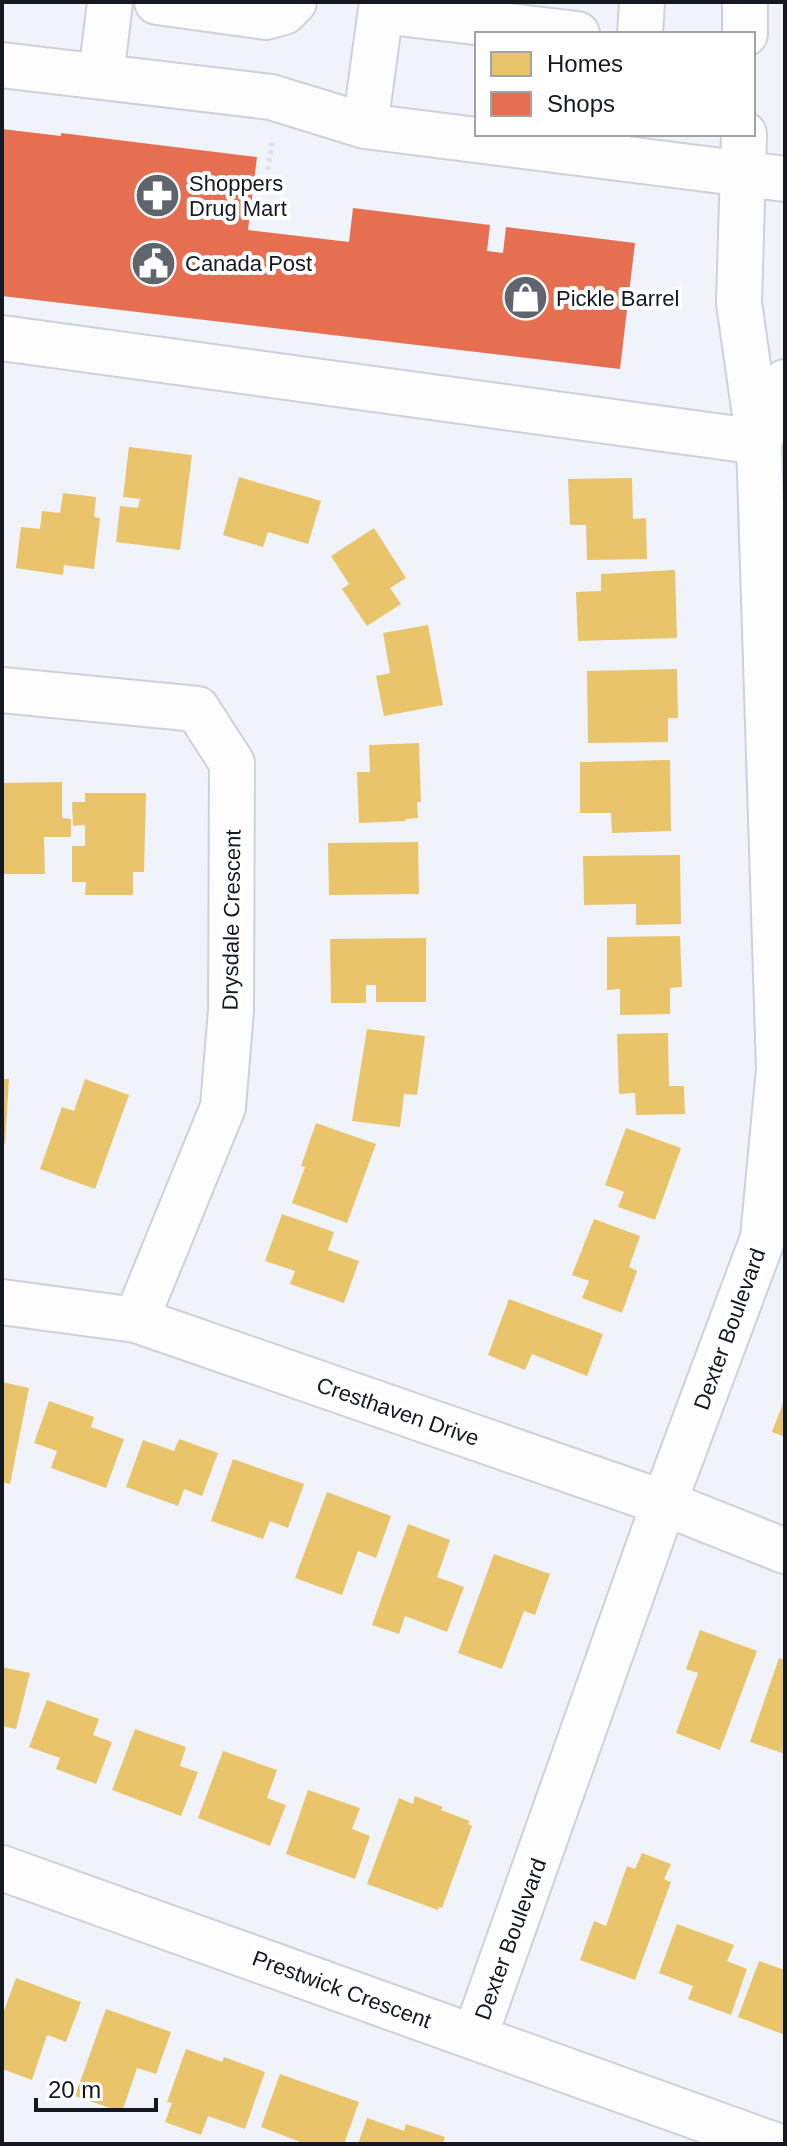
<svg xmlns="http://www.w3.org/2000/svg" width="787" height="2146" viewBox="0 0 787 2146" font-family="Helvetica,sans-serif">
	<rect width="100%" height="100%" fill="#f0f4fa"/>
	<!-- homes -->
	<path fill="#e9c46a" d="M129 447 192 455 180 550 116 542 120 506 138 508 140 499 123 497Z
		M239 477 321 501 308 544 268 532 263 547 223 535Z
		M632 478 633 519 646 518 647 559 587 560 586 525H570L568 479Z
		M63 493 96 497 94 517 100 518 94 569 64 565 63 575 16 568 21 527 40 529 42 511 60 513Z
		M374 528 406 578 390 588 401 604 367 626 342 589 349 584 331 556Z
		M675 570 677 638 578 641 576 592 601 591V574Z
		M428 625 443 705 384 716 376 676 390 673 383 633Z
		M677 669 678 718H668V742L588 743 587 671Z
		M419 743 421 802H417L418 818 405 819 406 821 359 823 357 772H370L369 745Z
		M670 760 671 831 612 833 611 813H580V762Z
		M62 782V818L71 819V837H44L45 874H2V783Z
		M85 793H146L144 872H133V895H85L86 882H72V846H85V825L73 826 72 802H85Z
		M418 842 419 894 329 895 328 843Z
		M680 855 681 924 636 925V904L584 905 583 856Z
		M680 936 682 987 670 988V1014L620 1015V989L607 990V937Z
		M426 938V1002H376V985H366V1003H331L330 939Z
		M367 1029 425 1036 417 1095 404 1094 400 1127 352 1121Z
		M668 1033 669 1086H684L685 1114 636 1115 635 1093 619 1094 617 1034Z
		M2 1079H9L5 1144H2Z
		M85 1079 129 1095 95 1189 40 1169 62 1107 74 1111Z
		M316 1123 376 1144 347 1223 292 1203 305 1167 301 1166Z
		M626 1128 681 1148 655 1220 618 1207 624 1192 605 1185Z
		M282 1214 334 1232 328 1250 359 1261 344 1303 290 1284 295 1271 265 1261Z
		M594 1219 640 1236 629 1267 637 1271 622 1313 582 1298 589 1281 572 1275Z
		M509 1299 603 1334 587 1376 532 1354 525 1370 488 1355Z
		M2 1382 29 1388 10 1484 2 1482Z
		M785 1398V1437L772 1432Z
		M49 1401 94 1417 91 1427 124 1439 106 1488 51 1468 57 1451 34 1443Z
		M179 1439 218 1453 202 1496 184 1489 178 1506 126 1487 143 1440 174 1451Z
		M233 1459 304 1484 288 1528 270 1521 263 1539 211 1521Z
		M327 1492 391 1516 376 1558 358 1551 342 1595 295 1578Z
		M408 1524 450 1540 437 1577 464 1587 447 1632 405 1616 399 1634 372 1625Z
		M494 1554 550 1574 535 1615 524 1611 502 1669 458 1653Z
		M700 1630 757 1651 720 1750 676 1733 698 1673 686 1669Z
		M779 1658 785 1660V1754L750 1742Z
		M2 1667 30 1673 16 1729 2 1726Z
		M47 1700 99 1719 93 1735 112 1742 96 1784 56 1769 60 1758 29 1747Z
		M135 1729 186 1747 180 1766 198 1772 181 1816 112 1790Z
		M223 1751 277 1770 267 1798 286 1805 270 1846 198 1818Z
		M308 1790 360 1808 352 1829 370 1836 355 1879 286 1854Z
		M415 1796 443 1807 441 1810 470 1821 468 1824 472 1826 442 1908 439 1907 438 1910 367 1884 399 1798 413 1804Z
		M642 1853 671 1864 664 1879 671 1882 635 1980 580 1960 594 1921 606 1926 627 1866 635 1869Z
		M677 1924 734 1945 727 1961 747 1969 731 2015 688 1999 693 1986 659 1973Z
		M759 1961 785 1970V2035L738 2017Z
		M16 1978 81 2002 66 2042 47 2035 32 2080 2 2069V2016Z
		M106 2009 171 2032 156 2074 137 2068 122 2112 75 2096Z
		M186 2049 222 2062 224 2057 265 2072 245 2129 208 2116 201 2135 165 2122 172 2103 167 2102Z
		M280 2074 359 2102 344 2144H306L261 2127Z
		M367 2118 404 2131 406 2124 445 2137 443 2144H358Z"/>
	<!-- shops -->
	<path fill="#e76f51" d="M2 129 61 136V133L257 157 248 230 349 242 353 208 490 225 487 251 503 253 506 227 635 243 620 369 2 296Z"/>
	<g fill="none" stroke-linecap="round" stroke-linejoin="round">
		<defs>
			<path id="minor" d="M157 2 266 17 284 12 294 2
				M745 2V34
				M381 11 577 34
				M640 34 642 2
				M2 65 271 97 365 126 785 179
				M101 76 110 2
				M365 126 382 2
				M2 338 759 442
				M759 442 785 382
				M2 690 197 709 232 763 231 1010 223 1107 136 1320
				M2 1302 136 1320 664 1503 785 1551
				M2 1868 772 2144
				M475 2036 664 1503 763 1238 779 1069 759 442 739 303 744 134"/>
		</defs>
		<!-- minor casing -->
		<use href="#minor" stroke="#cdd1d9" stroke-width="48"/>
		<!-- path -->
		<path stroke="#dee0e1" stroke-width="5" stroke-dasharray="4 4" stroke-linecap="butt" d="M268 170 272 142"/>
		<!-- minor -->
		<use href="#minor" stroke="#fdfdfe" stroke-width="44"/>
	</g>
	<!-- icons -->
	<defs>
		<symbol id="pharmacy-disc" viewBox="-11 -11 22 22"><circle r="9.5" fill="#60656d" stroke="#fff"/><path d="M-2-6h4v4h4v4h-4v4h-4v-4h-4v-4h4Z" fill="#fff"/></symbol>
		<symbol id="civic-disc" viewBox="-11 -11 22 22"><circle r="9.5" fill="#60656d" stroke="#fff"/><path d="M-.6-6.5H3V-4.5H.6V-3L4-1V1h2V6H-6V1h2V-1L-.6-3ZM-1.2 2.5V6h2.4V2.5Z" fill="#fff"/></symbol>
		<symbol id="shop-disc" viewBox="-11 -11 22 22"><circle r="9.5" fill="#60656d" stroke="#fff"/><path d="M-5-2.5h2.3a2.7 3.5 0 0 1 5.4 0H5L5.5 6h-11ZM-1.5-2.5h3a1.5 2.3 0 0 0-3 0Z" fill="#fff"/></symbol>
	</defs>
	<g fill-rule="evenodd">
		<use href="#pharmacy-disc" x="132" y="170" width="51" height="51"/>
		<use href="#civic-disc" x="128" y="238" width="51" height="51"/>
		<use href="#shop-disc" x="500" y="272" width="51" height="51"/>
	</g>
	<g text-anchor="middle" stroke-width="8" stroke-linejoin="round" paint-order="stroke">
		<!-- poi labels -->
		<g font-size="22" fill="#131821" stroke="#fff" text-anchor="start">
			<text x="189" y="191">Shoppers<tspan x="189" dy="25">Drug Mart</tspan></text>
			<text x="185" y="271">Canada Post</text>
			<text x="556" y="306">Pickle Barrel</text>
		</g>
		<!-- street labels -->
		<g font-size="22" fill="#131821" stroke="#fff">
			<text transform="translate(231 920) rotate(-89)" y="8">Drysdale Crescent</text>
			<text transform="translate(729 1329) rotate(-70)" y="8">Dexter Boulevard</text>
			<text transform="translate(398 1411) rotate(19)" y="8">Cresthaven Drive</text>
			<text transform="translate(510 1939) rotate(-70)" y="8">Dexter Boulevard</text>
			<text transform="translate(342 1989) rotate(20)" y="8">Prestwick Crescent</text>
		</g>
	</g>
	<!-- border -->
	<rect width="787" height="2146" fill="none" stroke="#131821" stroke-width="8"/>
	<!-- legend -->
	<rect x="475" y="32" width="280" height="104" fill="#ffffff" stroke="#a1a3a6" stroke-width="2"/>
	<rect x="491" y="52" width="40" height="24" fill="#e9c46a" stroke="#a1a3a6" stroke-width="2"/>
	<text x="547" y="72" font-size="24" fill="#131821">Homes</text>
	<rect x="491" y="92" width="40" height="24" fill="#e76f51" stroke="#a1a3a6" stroke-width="2"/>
	<text x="547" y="112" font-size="24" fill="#131821">Shops</text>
	<!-- scale -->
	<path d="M36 2098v12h120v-12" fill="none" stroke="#131821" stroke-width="4"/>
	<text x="48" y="2098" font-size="24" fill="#131821" stroke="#ffffff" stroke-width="6" paint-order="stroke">20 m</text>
</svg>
